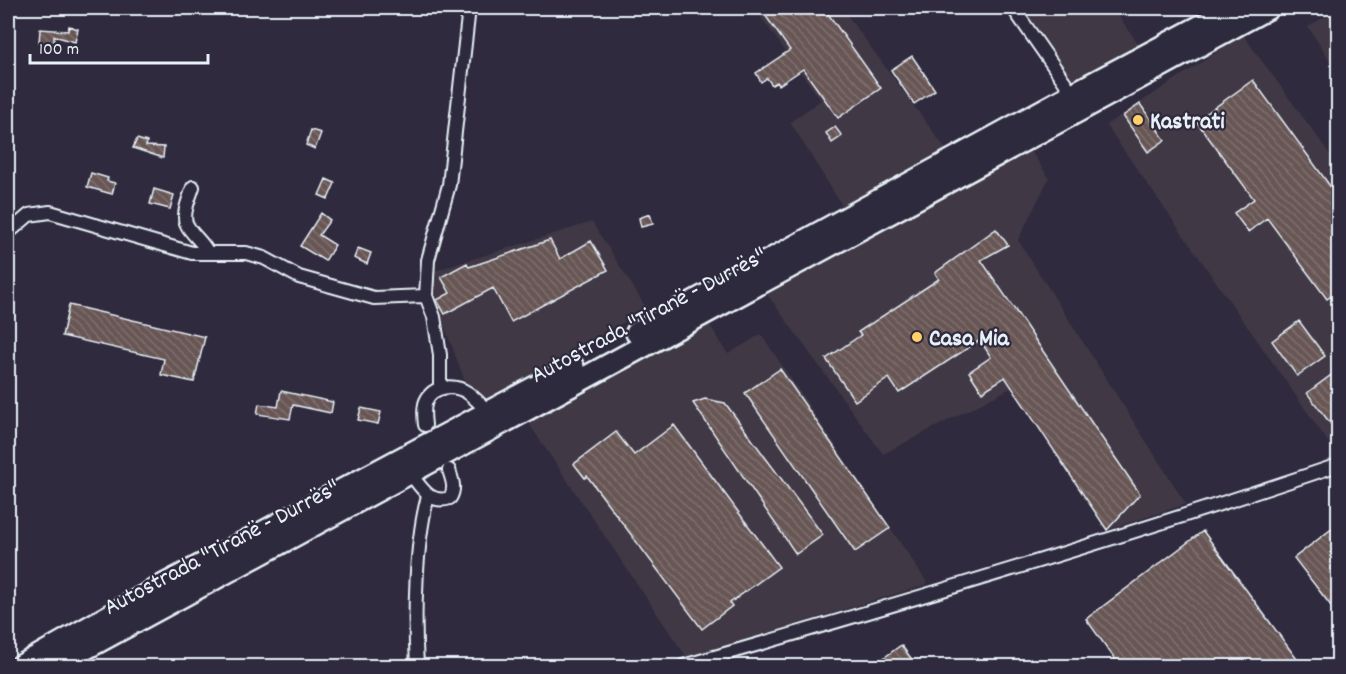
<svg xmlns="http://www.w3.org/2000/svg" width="1346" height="674" viewBox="0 0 1346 674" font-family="Dekko,sans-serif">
	<defs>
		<pattern id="building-back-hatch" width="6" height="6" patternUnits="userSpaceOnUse" patternTransform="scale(1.5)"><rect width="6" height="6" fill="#675755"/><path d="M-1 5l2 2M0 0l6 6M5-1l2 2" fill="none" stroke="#7d706e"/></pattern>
	</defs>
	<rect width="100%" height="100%" fill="#2f2a3d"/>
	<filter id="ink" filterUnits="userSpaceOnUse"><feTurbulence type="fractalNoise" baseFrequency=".0167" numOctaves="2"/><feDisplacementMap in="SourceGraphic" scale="12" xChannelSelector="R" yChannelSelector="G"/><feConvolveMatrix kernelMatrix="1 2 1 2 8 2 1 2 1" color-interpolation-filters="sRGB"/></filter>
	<g filter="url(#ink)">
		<!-- built -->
		<path fill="#403844" d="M754 8H842L948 152 846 212 790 122 821 100Z
			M1017 8H1113L1142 49 1073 87Z
			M1338 8V73L1308 27Z
			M1243 35 1338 165V456L1106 125Z
			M1026 144 1049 178 1018 240 1186 504 1107 530 1013 387 883 454 764 290Z
			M592 222 647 309 489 401 466 384 433 296 434 271Z
			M707 320 728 354 761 334 928 584 687 658 527 421Z"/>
		<!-- building -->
		<path fill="url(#building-back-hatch)" stroke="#e8f1f8" stroke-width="1.5" d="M760 8H824L881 88 838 118 803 69 779 85 777 82 772 85 767 78 761 82 756 73 790 50Z
			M69 26 78 29 75 42 54 36V44L39 43 40 29 68 31Z
			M912 56 935 90 914 104 891 70Z
			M1253 80 1338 197V291L1327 299 1267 218 1248 232 1234 213 1254 199 1196 121Z
			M1140 104 1165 140 1148 152 1123 116Z
			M835 127 842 136 832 143 826 133Z
			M311 130 321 133 315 149 306 145Z
			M137 139 147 142 146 146 164 147 163 158 133 148Z
			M91 173 108 178 107 181 115 183 112 194 87 187Z
			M326 179 335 183 328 199 319 195Z
			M154 189 174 195 170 209 150 204Z
			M321 213 330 220 319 235 335 245 325 261 300 246Z
			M650 214 653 224 641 227 639 218Z
			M996 229 1008 245 981 260 1140 494 1107 530 1005 377 982 392 969 372 991 357 980 340 899 393 889 378 855 401 826 359 861 335 858 332 939 279 935 273Z
			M550 240 560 259 591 241 608 270 511 322 493 288 445 314 437 300 450 293 441 277 467 263 469 267Z
			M358 248 371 253 367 264 354 258Z
			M69 305 205 337 194 382 161 375 164 359 62 336Z
			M1299 321 1325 356 1297 376 1272 341Z
			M780 369 890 528 855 552 745 393Z
			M1338 370V423L1333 427 1307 393Z
			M281 391 333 402 331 413 293 405 290 419 257 414 259 404 278 407Z
			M705 399 725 403 823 535 796 554 693 403Z
			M361 408 381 412 378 424 358 420Z
			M674 425 779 567 730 603 732 606 702 629 587 476 585 478 574 464 616 432 634 455Z
			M1338 524V615L1294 558Z
			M1203 531 1302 666H1120L1086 619Z
			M901 645 917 666H873Z"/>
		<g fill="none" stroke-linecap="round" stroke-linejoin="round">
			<defs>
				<path id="minor" d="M1013 8 1073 94
					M193 187C190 197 181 215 187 225 192 235 203 242 208 253
					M8 233 29 215 50 212 192 253H246L264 258 299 277 374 298 426 296
					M440 388V355L434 317 426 296 428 260 449 185 469 8
					M425 425C424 417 423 408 426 401 433 385 455 384 468 393 475 398 482 406 489 412
					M410 473C421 487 430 505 450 498 456 488 452 480 449 470
					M417 666C414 616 415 544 428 496
					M683 666C903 603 1122 538 1338 465"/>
				<path id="trunk" d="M637 333 1073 94 1235 8
					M21 666 153 591 573 367
					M53 666 1268 8"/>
			</defs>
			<!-- minor casing -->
			<use href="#minor" stroke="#e8f1f8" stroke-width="16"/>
			<!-- trunk casing -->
			<use href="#trunk" stroke="#e8f1f8" stroke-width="26"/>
			<!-- minor -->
			<use href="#minor" stroke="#2f2a3d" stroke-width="12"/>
			<!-- trunk -->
			<use href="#trunk" stroke="#2f2a3d" stroke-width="21"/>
		</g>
	</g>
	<!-- markers -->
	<g fill="#ffd166" stroke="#2f2a3d" stroke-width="2">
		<circle cx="1138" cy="120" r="6"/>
		<circle cx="917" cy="337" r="6"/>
	</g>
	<g text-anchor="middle" stroke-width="4.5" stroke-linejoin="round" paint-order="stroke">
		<!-- poi labels -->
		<g font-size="24" font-weight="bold" fill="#e8f1f8" stroke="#2f2a3d" text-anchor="start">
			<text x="1150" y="128">Kastrati</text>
			<text x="929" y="345">Casa Mia</text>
		</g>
		<!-- street labels -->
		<g font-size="24" fill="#e8f1f8" stroke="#2f2a3d">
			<text transform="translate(648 314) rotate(-28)" y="8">Autostrada "Tiranë - Durrës"</text>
			<text transform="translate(221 546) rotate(-28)" y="8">Autostrada "Tiranë - Durrës"</text>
		</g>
	</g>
	<!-- margin -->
	<rect width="1346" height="674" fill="none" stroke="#2f2a3d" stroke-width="30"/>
	<rect x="15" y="15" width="1316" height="644" fill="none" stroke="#e8f1f8" stroke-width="2" filter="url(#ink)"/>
	<!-- scale -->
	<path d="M30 54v9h178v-9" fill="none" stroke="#e8f1f8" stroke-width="3"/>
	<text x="39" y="54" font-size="18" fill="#e8f1f8" stroke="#2f2a3d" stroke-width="4.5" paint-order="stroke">100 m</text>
</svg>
